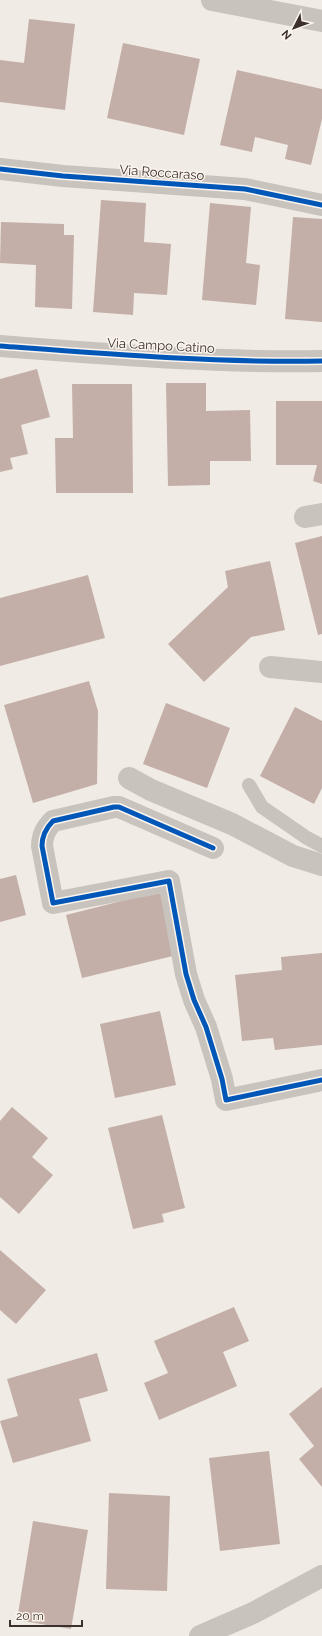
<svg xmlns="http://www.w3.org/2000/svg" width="322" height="1636" viewBox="0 0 322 1636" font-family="Raleway,sans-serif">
	<rect width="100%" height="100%" fill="#f0ebe5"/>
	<!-- building -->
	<path fill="#c3afa7" d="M29 19 75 24 65 110 0 102V60L24 63Z
		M123 43 200 59 184 135 107 118Z
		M237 70 322 89V119L311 165 285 159 288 145 255 137 252 152 220 145Z
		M101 200 146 203 144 242 171 244 167 295 134 293 133 315 93 312Z
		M210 203 251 207 246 263 260 265 256 305 202 300Z
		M293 217 322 219V322L285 319Z
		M1 222 64 224V235H74L72 309 35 307 36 265 0 263Z
		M37 369 50 417 21 425 28 454 10 458 13 469 0 472V379Z
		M166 383H206V411L250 410 251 461H210V485L168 486Z
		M72 384H132L133 493H56L55 438H73Z
		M276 401H322V484L313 481 317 465H276Z
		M322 536V634L318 635 295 543Z
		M270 561 285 630 251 637 204 682 168 644 228 587 225 571Z
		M88 575 105 638 0 666V598Z
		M89 681 98 711 97 784 33 803 4 705Z
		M166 703 230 728 207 788 143 764Z
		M295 707 322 721V788L314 804 260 776Z
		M16 875 26 915 0 922V879Z
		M161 891 177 955 82 978 66 915Z
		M322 953V1045L275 1050 273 1038 242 1041 235 975 282 970 281 957Z
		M160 1011 176 1085 115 1098 100 1024Z
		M12 1107 48 1138 32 1157 53 1175 19 1214 0 1197V1121Z
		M162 1115 185 1208 162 1214 164 1222 133 1229 108 1128Z
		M0 1250 46 1290 16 1324 0 1310Z
		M234 1307 249 1341 223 1352 237 1386 159 1420 144 1383 168 1373 154 1341Z
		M97 1353 108 1391 79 1399 91 1441 13 1463 0 1421 18 1416 7 1379Z
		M322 1387V1487L299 1459 314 1446 289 1414Z
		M269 1451 280 1544 220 1551 209 1458Z
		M109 1493 170 1496 167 1591 106 1589Z
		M33 1521 88 1530 71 1629 17 1620Z"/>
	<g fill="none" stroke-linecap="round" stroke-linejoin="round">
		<!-- service -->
		<path stroke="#c9c3be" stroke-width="14" d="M249 785 262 807 307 838 322 846"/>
		<!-- minor -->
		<path stroke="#c9c3be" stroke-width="22" d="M212 0 322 21
			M0 169 63 176 245 189 322 205
			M0 346C106 354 215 363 322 361
			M305 517 322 514
			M270 667 322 672
			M129 778 151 790 232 824 293 856 322 865
			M213 848 119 807H114L53 821C45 829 42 836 42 846L53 903 169 881 186 974 194 1000 206 1027 222 1079 226 1100 322 1080"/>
		<!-- tertiary -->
		<path stroke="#c9c3be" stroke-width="22" d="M200 1636 253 1613 322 1576"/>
		<defs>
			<path id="cycleway" d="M0 169 63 176 245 189 322 205
				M0 346C106 354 215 363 322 361
				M213 848 119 807H114L53 821C45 829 42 836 42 846L53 903 169 881 186 974 194 1000 206 1027 222 1079 226 1100 322 1080"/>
		</defs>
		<!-- cycleway casing -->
		<use href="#cycleway" stroke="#fbf5ee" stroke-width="8"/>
		<!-- cycleway -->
		<use href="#cycleway" stroke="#0057b8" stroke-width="5"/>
	</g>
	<g text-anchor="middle" stroke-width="3" stroke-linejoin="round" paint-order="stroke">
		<!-- street labels -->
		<g font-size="13" fill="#3b302b" stroke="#fbf5ee">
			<text transform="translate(162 172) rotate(4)" y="5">Via Roccaraso</text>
			<text transform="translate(161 345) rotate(3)" y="5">Via Campo Catino</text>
		</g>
	</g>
	<!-- north arrow -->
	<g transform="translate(294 28) rotate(228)" stroke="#fbf5ee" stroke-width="3" paint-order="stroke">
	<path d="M0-3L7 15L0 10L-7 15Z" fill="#3b302b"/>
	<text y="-6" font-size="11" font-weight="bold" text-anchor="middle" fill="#3b302b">N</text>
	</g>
	<!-- scale -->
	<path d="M10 1620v6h72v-6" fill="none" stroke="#3b302b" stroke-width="2"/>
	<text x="16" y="1620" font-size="12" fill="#3b302b" stroke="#fbf5ee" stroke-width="3" paint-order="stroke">20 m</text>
</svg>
